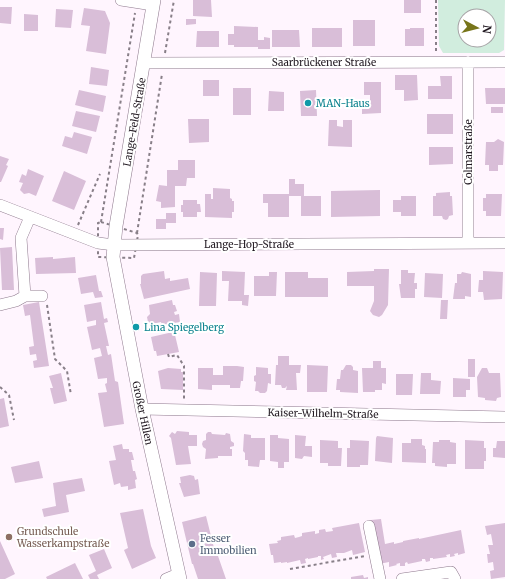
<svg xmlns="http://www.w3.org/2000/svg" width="505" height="579" viewBox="0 0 505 579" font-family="Merriweather,serif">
	<rect width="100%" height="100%" fill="#fff5fe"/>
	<!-- green -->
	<path fill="#d1edde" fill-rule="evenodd" d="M438 0H505L504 50 499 53H443L439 46ZM465 16H489V40H465Z"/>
	<!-- building -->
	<path fill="#d9bed8" d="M193 0H211L212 17 193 16Z
		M404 0H421V13H404Z
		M0 7H12L11 24 0 23Z
		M84 8 105 11 110 23 106 54 86 51 90 26 81 25Z
		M56 9 73 10 71 28 55 27Z
		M24 14 38 15V31H24Z
		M186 19H196V24L186 25Z
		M353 20H375V46H353Z
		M234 26 258 27V40H264V37L270 38V49H258V47H234V45H228V34H234Z
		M312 28H342V47H312Z
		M410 28H424V46H405V29H410Z
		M272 30H299L300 47H272Z
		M197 31H219V47H196Z
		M91 67 109 70 107 86 89 84Z
		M395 75H417L418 100 404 101V90H395Z
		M440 76H452V99H428V86H441Z
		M203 80H219V96H203Z
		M364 82H381V113L362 114V104H370V95H364Z
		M233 88H251V115H233Z
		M485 88H505V104H486Z
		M79 90 106 96 103 112 75 105Z
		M316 90 317 116H301L300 91Z
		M269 91 284 92V111H268Z
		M491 107H503V113H491Z
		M76 111 100 116 96 132 72 126Z
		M427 114H453V134H427Z
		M188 119H209V142L189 143Z
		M329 120H337V126L343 127V120H352V147L328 146Z
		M74 132 92 137 87 154 62 146 65 136 72 138Z
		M498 139 504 142 503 165H498V171H489V165H485L486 142H494Z
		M429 147H453V164L429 165Z
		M0 156 9 159 6 165 8 166 1 182H0Z
		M178 160H195V178H187L186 186H175V207L161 208V202L156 201 159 185 167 186V170H178Z
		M28 169 44 176 36 196 29 193 24 194 20 190 23 183 19 182 22 174 26 176Z
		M64 171 86 181 74 210 52 201Z
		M289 179H295V184H304V196H321V216H301V196H289Z
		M213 188 230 189V198L232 199V201H234V212H232V218L205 217V194H211V199H213Z
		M380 190V216L331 217V191Z
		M450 192V196H452L453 215 449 216 448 219 446 220 443 219 442 216H433V196H436V193Z
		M263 194H289V217H268V203H263Z
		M486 194H502L501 216H486V211H483V198H486Z
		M401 196H416V216H401V212H393V200H401Z
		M183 200H197V204H200L201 212H197V217H183V212H181V205H183Z
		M166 213H176V223H166V229H156V219H166Z
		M0 228H4L3 240 0 239Z
		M12 247 14 290H2L0 248Z
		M53 257V259L75 257 76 273 36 274 35 258Z
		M374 269H389L388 305 382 315 379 317 373 315 370 311 374 301V286H347V272L374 271Z
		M401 270H408V273H415L414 283H417V289H415V298H401L399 284H401Z
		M164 271 165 279 170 278V281L188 278 190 289 144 299 140 284H141V276L143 274Z
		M222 271 245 272 244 295H249L248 306 242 305V301H228L229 281H222Z
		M483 271 503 272 502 299 484 300 483 292H478L479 280H483Z
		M200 272 217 273 216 306H199Z
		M269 272H277L276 296H254V276H269Z
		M285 272H308V278H328V297H285Z
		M462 272 471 274V297L465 296V299H453L455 283H457V274H461Z
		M425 273 443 274 442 298 424 297Z
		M96 275 99 291H101L103 297 95 298 93 292 81 294 78 278Z
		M172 300 173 305H175L177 311 174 312 175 315 179 314 180 322 162 325 161 322 152 324 148 322 147 317 150 314 149 305Z
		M441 300H448L447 319H440Z
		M39 302 49 366 34 368 33 361 37 360 36 354 30 355 29 347 34 346 30 315 25 316 23 305Z
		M101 302 104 319 107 318 108 322 104 323 109 346H106L108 355 111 354 115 381 118 382 124 424 104 427 98 393 107 392 105 384 107 383V378L98 379 94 358 102 356 100 348 92 350 87 327 96 325V320L87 322 84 305Z
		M173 332V335H175L179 352 157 356 156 351H154L151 337Z
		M278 356H289V365H301L300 373H296L297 390H286L287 386 285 388H282L281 385H275L276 365H278Z
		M468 359H475V377H468Z
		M373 361H381V368H386V384L382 383V390H375V392H363L362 368H373Z
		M307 365 328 366 327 392H307Z
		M346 365H351L353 367V370L358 371V393L340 392V390H336L337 379H340L341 370H343Z
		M223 366H237L244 367 243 381H241L240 388H230V385H212V390L198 389V368H213V375H223Z
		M256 367 268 368V374H271V384L268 383 267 391 265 393H260L258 391H255L256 382 254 381V376L256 375Z
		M168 368 181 369V372H183V390L161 389 158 371Z
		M482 368H487L489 373H500L501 397 497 398 496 401 485 400V398L478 397 477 377Z
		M61 373 67 401 54 404 50 388H53L49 376Z
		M421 373H431V380L441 381 440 394H420Z
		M396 374H413L412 395H396Z
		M453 378 470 379V390H466V397H453Z
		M4 398 9 426 0 428V399Z
		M177 431 189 432V435H197V446H188L191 464 176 465 171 438 169 436 172 432 175 434Z
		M208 432H211L212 434 225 435 226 433 230 434 231 441 234 443V446L230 447V449H232V456H218V458L205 459 206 449 203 447 202 444 203 441 206 440V434Z
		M244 434 251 435V438H265V460H260L259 467 248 466V460H245V453L243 451Z
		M270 435H278V438L289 439V462H284V468H278V462L270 461Z
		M295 435 306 436 305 446H312V457L304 456 302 459 295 458Z
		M377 436 393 438 392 463 375 461 376 438Z
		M411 439H422V445L425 446V449H426V463L402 462V443H411Z
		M320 440 338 441V448H342L341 466H328V463H320Z
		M350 440 369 441 368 465H360V467H347V448H350Z
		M439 440H450V442L456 443V464H447V467L435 466V463H432L433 442H439Z
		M465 440 484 441V448H486V461H484V469H465Z
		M497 441H505V458L493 457V448H496Z
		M122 444 123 449H129V452H132L134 460H131L133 471H135L137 479 135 480 136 488 128 490V486L121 487 120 483 114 485 109 461 116 460 113 446Z
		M39 461 43 478 15 483 11 467Z
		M190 475 194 476 195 480 198 479 200 494 184 497 179 483H181L180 477Z
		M82 478 85 491 66 495 69 512 44 517 42 509 56 506 53 483Z
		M143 509 151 546 156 558 132 569 124 550 128 548 120 513Z
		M206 516 216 556H218L226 579H198L193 564H192L182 522Z
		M381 519 385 544 394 542V544L403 542V541L419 538V539L461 530 465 553 458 555V553L454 554 455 556 450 557V554L446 555 447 557 433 559V558H430V561L426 562 425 559H422V561L408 564 407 562 405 563V566H400V563L396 564 397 565 389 567V562L379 564 371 520Z
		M359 523 365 552 353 555 352 550 344 553H336L337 557 332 558 331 554 323 557 324 559 321 560V556H318V557L308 559V558L305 559 306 563 301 564 300 560 287 563V562L281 563V562L274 563 273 555H271L269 544 278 543 277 541 281 540V537L294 535 295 538 299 537 302 536V533L315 531V534L319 533V530L325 529 326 532 333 531 332 528Z
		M505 523V577L491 579 490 571 494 570 493 562 488 563 487 554H490L488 545H493L491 534 487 535 485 526Z
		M0 541 15 574 5 579H0Z
		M104 549 112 568 97 575 99 579H90L88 575 96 571 89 555Z
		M75 563 83 579H47L46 577Z
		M363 575 364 578 368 577V579H351V577Z"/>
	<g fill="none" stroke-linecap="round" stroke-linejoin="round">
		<defs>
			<path id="minor" d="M121 0 153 5
				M468 62V242
				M144 63 505 62
				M0 205 98 243 114 245 505 243
				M25 296H42
				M0 305 16 301 25 296 21 238 30 217
				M142 409 505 417
				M369 526 380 579
				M166 579 178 574
				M402 579 451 572 455 579"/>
			<path id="tertiary" d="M154 0 116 226 113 257 142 409 180 579"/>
		</defs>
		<!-- minor casing -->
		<use href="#minor" stroke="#8e798d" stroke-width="12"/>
		<!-- tertiary casing -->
		<use href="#tertiary" stroke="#8e798d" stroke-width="14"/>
		<!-- path -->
		<path stroke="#887f88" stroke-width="2" stroke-dasharray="3 3" stroke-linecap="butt" d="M436 0V53
			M165 53 174 0
			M101 222 135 13
			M101 222 137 233 138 235 134 258 98 257V223Z
			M78 225 100 174
			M137 233 162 74
			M47 305 55 359 67 371 71 395
			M168 354 169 357 177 355 184 366V401
			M0 387 9 395 14 420
			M290 569 365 556"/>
		<!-- minor -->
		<use href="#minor" stroke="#fff" stroke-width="11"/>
		<!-- tertiary -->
		<use href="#tertiary" stroke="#fff" stroke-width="13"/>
	</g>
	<!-- markers -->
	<g fill="#0f9aa8" stroke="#fff" stroke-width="1.5">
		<circle cx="308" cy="103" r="4"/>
		<circle cx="136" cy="327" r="4"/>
	</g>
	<circle fill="#8d6e63" stroke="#fff" stroke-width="1.5" cx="9" cy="537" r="4"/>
	<circle fill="#5c6f8a" stroke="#fff" stroke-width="1.5" cx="192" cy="544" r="4"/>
	<g text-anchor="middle" stroke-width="4" stroke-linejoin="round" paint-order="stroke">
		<!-- street labels -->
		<g font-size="10" fill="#211921" stroke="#fff">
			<text x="324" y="66">Saarbrückener Straße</text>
			<text transform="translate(134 122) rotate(-80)" y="4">Lange-Feld-Straße</text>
			<text transform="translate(468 152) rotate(-90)" y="4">Colmarstraße</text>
			<text x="249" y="248">Lange-Hop-Straße</text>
			<text transform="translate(143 413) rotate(78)" y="4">Großer Hillen</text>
			<text transform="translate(323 413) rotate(1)" y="4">Kaiser-Wilhelm-Straße</text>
		</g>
		<!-- culture labels -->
		<g font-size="10" fill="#0d838f" stroke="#fff" text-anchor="start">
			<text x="316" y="107">MAN-Haus</text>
			<text x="144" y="331">Lina Spiegelberg</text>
		</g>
		<!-- education labels -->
		<g font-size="10" fill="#785e54" stroke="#fff" text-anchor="start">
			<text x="17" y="535">Grundschule<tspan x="17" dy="12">Wasserkampstraße</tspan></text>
		</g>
		<!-- service labels -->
		<g font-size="10" fill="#4e5e75" stroke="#fff" text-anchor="start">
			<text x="200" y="542">Fesser<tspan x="200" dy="12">Immobilien</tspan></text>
		</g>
	</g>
	<!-- north arrow -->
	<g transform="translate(477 28) rotate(97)"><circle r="19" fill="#ffffff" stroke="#a6a3a6"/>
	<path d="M0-3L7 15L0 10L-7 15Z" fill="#77751a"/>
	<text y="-6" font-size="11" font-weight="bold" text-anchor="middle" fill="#211921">N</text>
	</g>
</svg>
